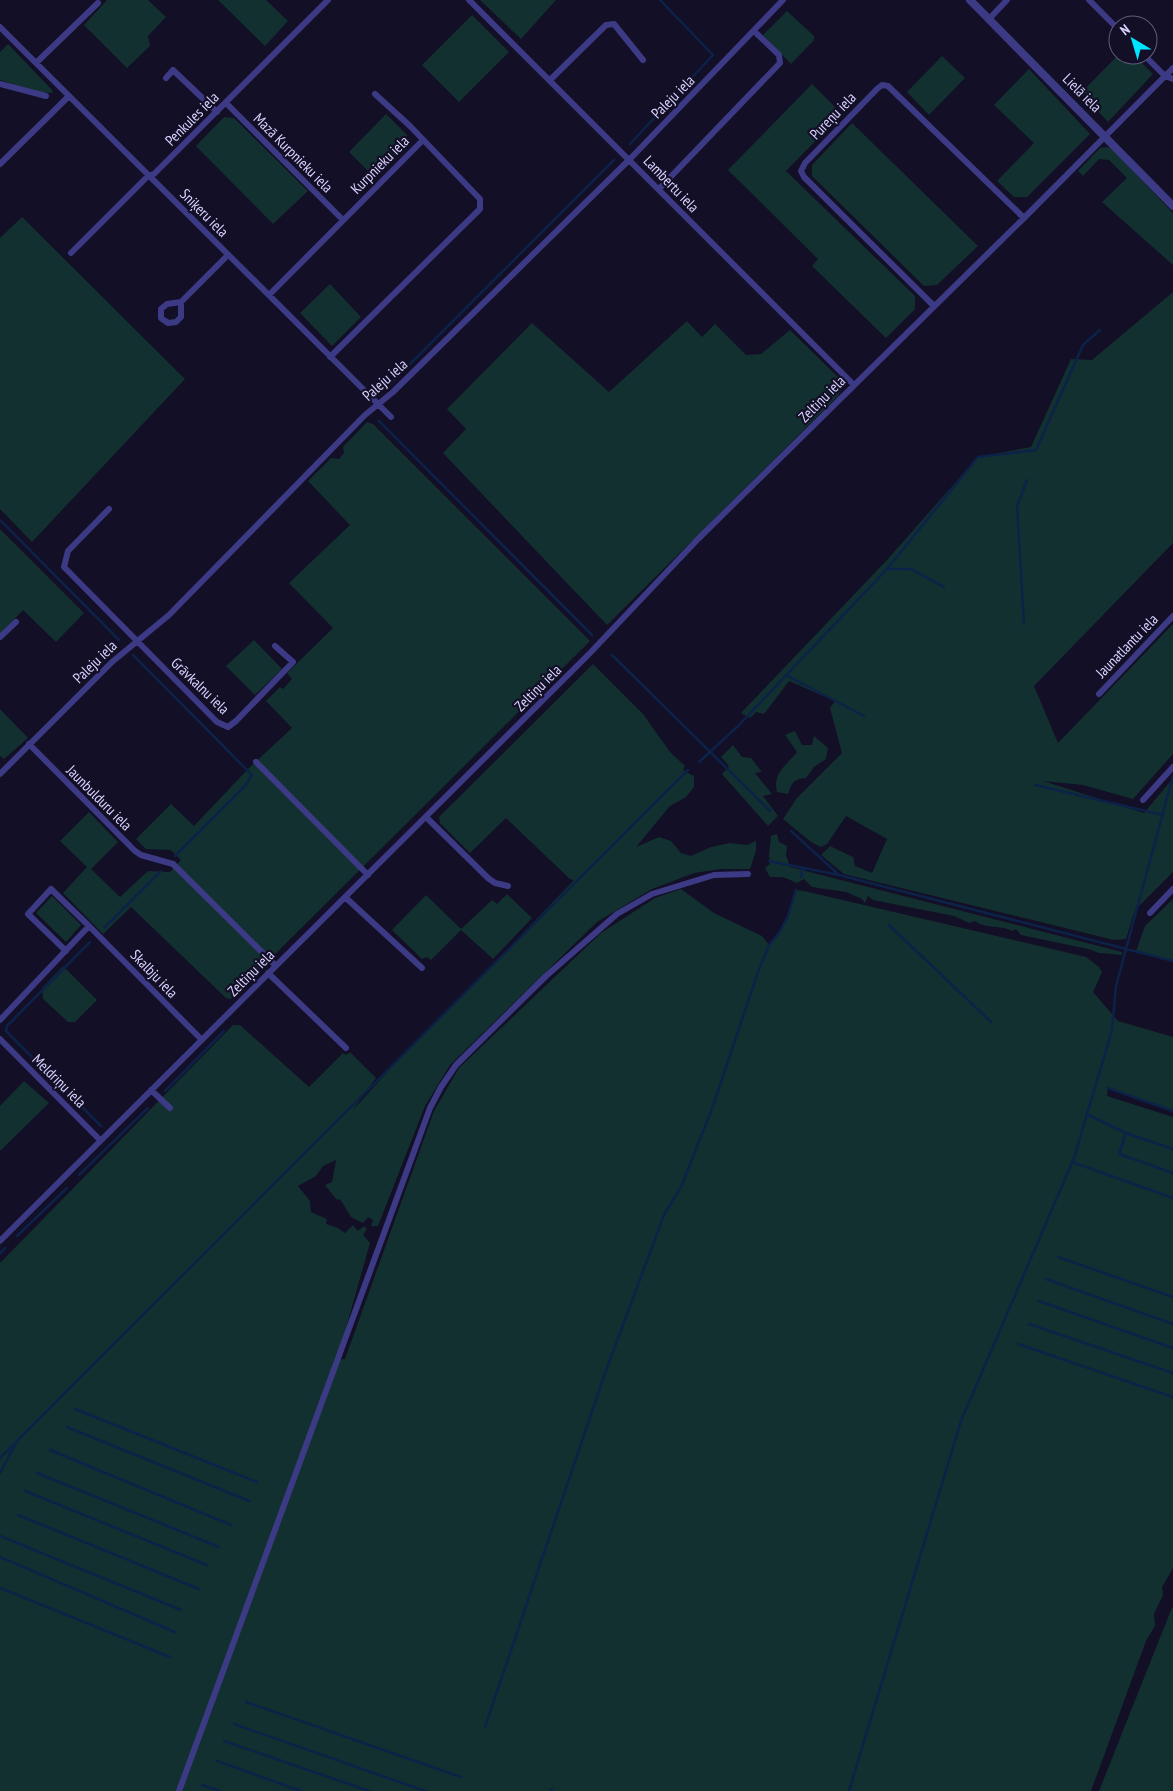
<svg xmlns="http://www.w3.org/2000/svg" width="1173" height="1791" viewBox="0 0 1173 1791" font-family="'PT Sans Narrow',sans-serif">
	<rect width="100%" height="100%" fill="#130f26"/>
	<!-- green -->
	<path fill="#12302f" d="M107 0H148L166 17 148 36 150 46 127 68 84 25Z
		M218 0H266L288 21 265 46Z
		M480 0H556L521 39Z
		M787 11 814 36V40L791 64 763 35Z
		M472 15 509 52 459 102 422 65Z
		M8 44 52 90 53 93 37 92 0 80V52Z
		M1118 55H1134L1153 74 1108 122 1081 93Z
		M942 56 965 78 929 115 907 92Z
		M1029 69 1090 134 1027 197H1014L997 181 1034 143 994 105Z
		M812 84 842 114 786 171 915 296V309L886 338 812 266 818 259 728 170Z
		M386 114 407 135 406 145 374 177 349 152Z
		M224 117 234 118 308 191 273 224 196 146Z
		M852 123 978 246 937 285 924 286 812 176V165Z
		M1108 147 1112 149 1173 213V265L1102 202 1127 178 1109 160 1099 159 1083 176 1078 171 1100 148Z
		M22 217 185 379 32 542 0 509V238Z
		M330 284 361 317 332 346 300 313Z
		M1173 292V543L1034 686 1058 743 1173 624V754L1133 799 1083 785 1043 781 1144 813 1173 778V872L1135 910 1126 939 1114 940 844 874 821 855 830 846 853 857 855 866 872 873 887 839 846 816 827 844 821 847 811 842 783 819 797 798 842 753 830 708 835 701 789 681 764 714 756 712 750 718 741 713 887 560 978 457 1031 447 1071 359 1092 360Z
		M687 321 702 337 715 324 746 355 761 354 790 330 840 379 842 388 838 396 607 625 443 453 466 429 447 409 532 323 609 392Z
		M367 422 373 424 590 641 230 999 226 998 131 907 103 934 63 893 87 867 60 841 89 812 118 842 91 869 120 897 148 871 170 872 181 860 171 850 146 849 136 839 171 804 194 826 249 768 292 728 266 701 280 687 283 689 292 679 287 673 333 628 289 583 350 525 308 481 331 458 339 459 344 453 343 447Z
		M0 529 84 613 56 642 23 610 0 634Z
		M254 640 282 669 255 695 226 666Z
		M593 664 643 714 670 752 685 766 683 770 694 776V787L686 797 670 806 636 847 659 837 671 841 681 853 691 856 711 847 730 843 747 845 756 841V851L750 869H721L694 873 652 889 597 922 450 1065 425 1106 378 1226H371L373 1220 368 1217 363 1223 351 1217 340 1199 337 1200 325 1185 332 1182 336 1160 323 1166 316 1176 298 1186 310 1201 311 1212 327 1219 326 1224 338 1228 345 1233 353 1225 358 1231 364 1226 367 1229 363 1235 370 1243 337 1360 345 1359 434 1111 459 1068 601 933 655 898 681 889 714 913 762 936 769 945C784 928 790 911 796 890L804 891 1086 957 1099 967 1102 972 1093 992 1118 1021 1173 1037V1111L1108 1088 1107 1096 1173 1117V1568L1162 1587 1163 1595 1154 1614 1155 1626 1146 1641 1091 1791H0V1263L233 1025H240L309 1087 343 1053 346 1055 350 1052 376 1078 352 1111 410 1047 462 997 574 880 570 879 506 818 470 853 440 823 439 817Z
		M0 709 28 738 4 759 0 756Z
		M795 731 802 745H812L814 736 828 748 826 759 814 767 806 778C793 779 792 783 788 794L777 792C772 773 787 765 797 752L785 735Z
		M733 745 742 757 751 758 762 772 755 773 772 794 763 796 778 816 768 826 722 774 729 766 721 757Z
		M777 834 779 842 787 846 786 855 790 867 1122 952V955L1099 953 1088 949 1021 935 1016 929 1012 931C1003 925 984 929 975 921L969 923 954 916 873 900 868 896 865 903 862 899 846 892 812 887 804 879 797 883 783 877H770L765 868 770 864 769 855 771 836Z
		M507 894 532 918 493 959 461 930 431 960 427 957 422 959 392 930 426 895 461 929 492 900 497 904Z
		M52 896 81 925 66 942 36 913Z
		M1173 899V961L1136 951 1145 926Z
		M63 966 97 1000 75 1022H68L43 999 42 988Z
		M24 1081 49 1103 0 1151V1106Z
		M1173 1607V1791H1099L1171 1610Z"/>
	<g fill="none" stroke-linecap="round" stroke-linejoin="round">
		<!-- stream -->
		<path stroke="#0c2248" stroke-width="2.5" d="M630 144 713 55 660 0
			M388 386 614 160
			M379 421 592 635
			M0 520 119 640
			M887 569H911L944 587
			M1024 624 1017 506 1027 480
			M133 655 252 775 245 786 175 856
			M612 655 770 811
			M786 675 864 716
			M699 762 737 727 887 569 978 457 1036 450 1083 345 1100 330
			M1035 785 1163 815
			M791 831 839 875 1173 961
			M769 861 839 875
			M801 877 803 868
			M889 925 991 1022
			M105 927 161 871
			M90 942 7 1026 6 1031 101 1126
			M1108 1088 1173 1111
			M165 1091 224 1031
			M1086 1114 1126 1133 1173 1149
			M1126 1133 1119 1154 1173 1173
			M1072 1162 1173 1198
			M79 1175 148 1108
			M17 1236 67 1188
			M0 1254 5 1248
			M1058 1257 1173 1297
			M1046 1279 1173 1324
			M1039 1301 1173 1348
			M1029 1324 1173 1373
			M1018 1344 1173 1397
			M75 1409 257 1482
			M67 1427 249 1501
			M50 1450 231 1525
			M0 1458 688 770
			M0 1473 16 1443
			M37 1473 219 1547
			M25 1491 207 1565
			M18 1515 199 1589
			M0 1536 181 1610
			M0 1557 175 1632
			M0 1588 170 1657
			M246 1702 461 1777
			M234 1724 425 1791
			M485 1727 604 1376 642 1274 664 1215 681 1187 713 1106 758 972 769 945 780 932 788 916 796 890
			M224 1741 369 1791
			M217 1761 301 1791
			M202 1785 220 1791
			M551 1791 552 1789
			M849 1791 961 1421 1074 1158 1112 1030 1116 986 1173 776"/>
		<!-- minor -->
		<path stroke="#3d3a85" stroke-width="6" d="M469 0 854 385
			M1089 0 1118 29
			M989 19 1007 0
			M0 27 391 417
			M1144 55 1165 76 1173 79
			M36 63 98 3
			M166 78 173 70 217 112
			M550 80 606 25 614 24 643 60
			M0 84 46 96
			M226 103 343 220
			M0 164 69 96
			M659 189 780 63 779 55 754 31
			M71 253 148 176 154 174 328 0
			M269 295 422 141
			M181 302V317L176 322 168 323 161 318V309L167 304 181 302 228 255
			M934 306 804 177 801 171 805 163 877 89 882 85 888 86 1024 218
			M330 357 480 209V199L410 126 375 94
			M109 509 68 551 64 567 217 722 228 727 236 721 293 662 275 646
			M0 637 16 622
			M1099 694 1173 616
			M29 744 135 851 141 855 173 864 276 966
			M256 762 368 875
			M0 774 112 662 169 615 365 415 393 392 630 159 783 0
			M1143 800 1173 767
			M426 817 488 878 495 883 508 886
			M345 897 422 968
			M1150 913 1173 889
			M66 951 28 914 51 889 89 926
			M268 973 346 1048
			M0 1020 89 926 202 1040
			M0 1039 100 1140
			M151 1090 170 1108
			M0 1241 591 652 698 539 1024 218 1173 68
			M179 1791 430 1108 441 1087 456 1065 546 976 617 914 652 894 714 875 748 874"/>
		<!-- tertiary -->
		<path stroke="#3d3a85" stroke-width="8" d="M970 0 1173 206"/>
	</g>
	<g text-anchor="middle" stroke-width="4.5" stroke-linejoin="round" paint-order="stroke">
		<!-- street labels -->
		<g font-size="15" fill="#d9d4ff" stroke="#130f26">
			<text transform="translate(1082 93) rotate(45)" y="5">Lielā iela</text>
			<text transform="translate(673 97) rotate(-45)" y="5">Paleju iela</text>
			<text transform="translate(833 116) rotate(-46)" y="5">Pureņu iela</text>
			<text transform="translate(192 119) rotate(-45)" y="5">Penkules iela</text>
			<text transform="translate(293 153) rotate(45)" y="5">Mazā Kurpnieku iela</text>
			<text transform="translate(380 165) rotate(-45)" y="5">Kurpnieku iela</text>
			<text transform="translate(671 184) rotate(46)" y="5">Lambertu iela</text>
			<text transform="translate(204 213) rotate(45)" y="5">Sniķeru iela</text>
			<text transform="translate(385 380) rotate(-42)" y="5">Paleju iela</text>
			<text transform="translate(822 399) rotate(-45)" y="5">Zeltiņu iela</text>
			<text transform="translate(1127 646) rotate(-46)" y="5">Jaunatlantu iela</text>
			<text transform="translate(95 662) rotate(-44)" y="5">Paleju iela</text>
			<text transform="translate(200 686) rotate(44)" y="5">Grāvkalnu iela</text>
			<text transform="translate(538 688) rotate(-45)" y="5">Zeltiņu iela</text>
			<text transform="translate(99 798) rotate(45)" y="5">Jaunbulduru iela</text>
			<text transform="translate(251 973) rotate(-45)" y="5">Zeltiņu iela</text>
			<text transform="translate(154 974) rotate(46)" y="5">Skalbju iela</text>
			<text transform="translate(59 1081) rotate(45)" y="5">Meldriņu iela</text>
		</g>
	</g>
	<!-- north arrow -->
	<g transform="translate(1133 40) rotate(322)"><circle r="24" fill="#130f26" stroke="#625e7d"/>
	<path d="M0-4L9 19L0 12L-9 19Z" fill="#00e5ff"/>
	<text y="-8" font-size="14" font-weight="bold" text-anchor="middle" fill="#d9d4ff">N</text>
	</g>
</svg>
